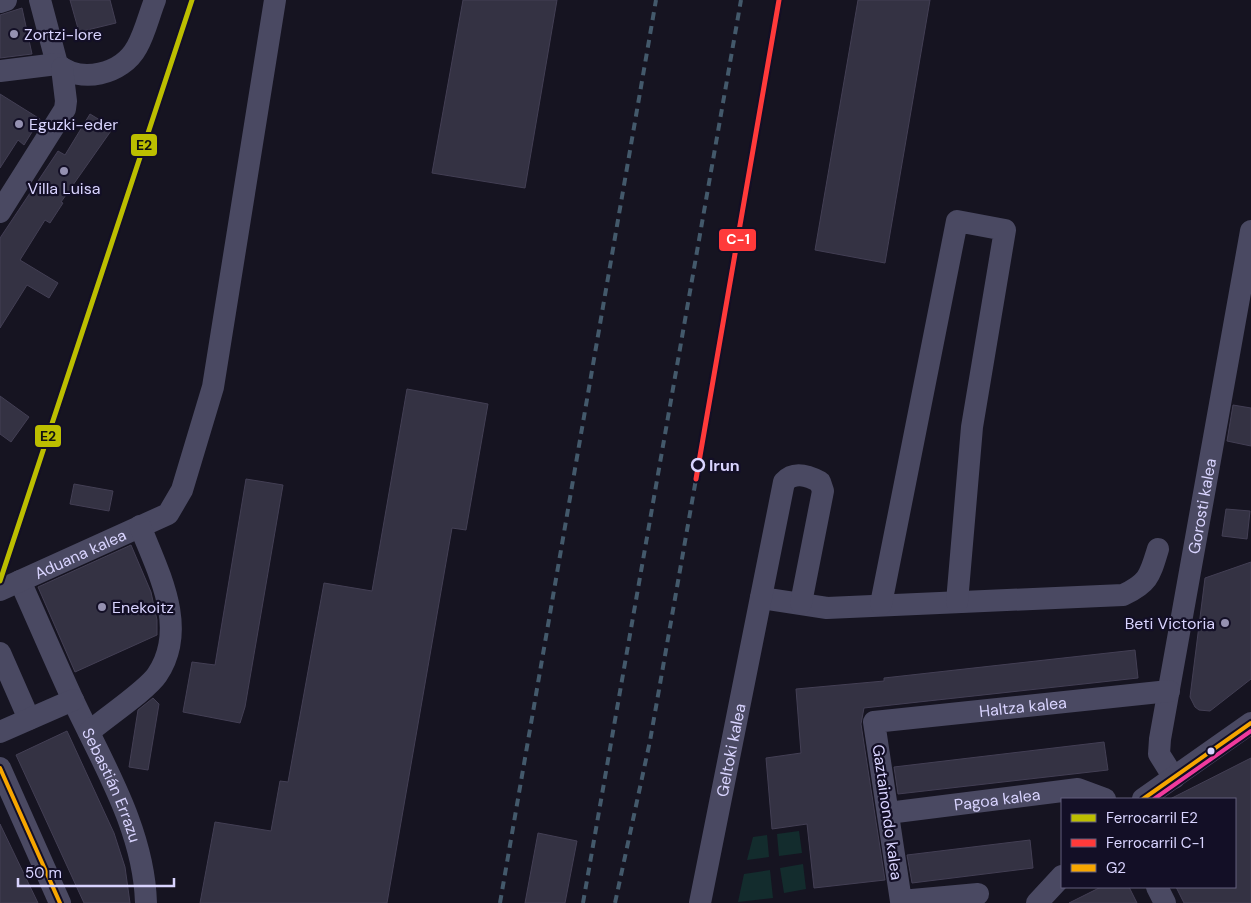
<svg xmlns="http://www.w3.org/2000/svg" width="1251" height="903" viewBox="0 0 1251 903" font-family="'DM Sans',sans-serif">
	<rect width="100%" height="100%" fill="#161421"/>
	<!-- green -->
	<path fill="#132c2d" d="M799 831 802 853 779 856 777 834Z
		M767 835 769 857 747 860 753 837Z
		M803 864 806 889 784 893 780 868Z
		M770 870 773 898 738 902 744 874Z"/>
	<!-- building -->
	<path fill="#343243" stroke="#433f54" d="M70 0H110L116 23 79 32Z
		M463 0H557L525 188 432 173Z
		M858 0H930L885 263 815 250Z
		M22 8 32 54 0 58V15Z
		M0 94 40 119 24 145 18 140 0 168Z
		M90 114 113 128 61 202 63 203 50 223 45 220 20 260 58 283 49 298 27 285 0 328V238L58 151 65 155Z
		M407 389 488 404 466 530 452 528 387 903H200L215 822 271 831 280 781 288 782 324 583 372 591Z
		M0 396 29 417 11 442 0 434Z
		M1233 405 1251 408V446L1227 441Z
		M246 479 283 485 245 707 240 723 183 712 192 662 215 665Z
		M74 484 113 491 109 511 70 504Z
		M1226 509 1250 511 1247 539 1222 536Z
		M131 545 151 592 157 620V635L75 672 38 587Z
		M1251 562V679L1210 711 1199 710 1195 707 1190 697 1205 578Z
		M1135 650 1138 678 864 708 861 724 885 880 814 888 807 824 772 829 766 758 801 753 796 689 884 681V678Z
		M153 698 159 704 148 770 129 767 138 710Z
		M67 731 114 833 125 867 130 903H84L16 755Z
		M1104 742 1108 770 898 794 894 767Z
		M1251 758V903H1184L1176 887H1235V799H1170Z
		M0 824 38 903H0Z
		M538 833 577 841 565 903H525Z
		M1030 840 1033 868 912 883 907 855Z
		M1101 887H1129L1137 903H1069Z"/>
	<g fill="none" stroke-linecap="round" stroke-linejoin="round">
		<!-- minor -->
		<g stroke="#4a4962" stroke-width="22">
			<path d="M40 0 57 64C80 84 122 75 137 47 145 33 149 15 155 0"/>
			<path d="M0 2 6 0"/>
			<path d="M0 71 57 64"/>
			<path d="M0 212 65 109 66 101 62 68"/>
			<path id="s1" d="M20 581C38 621 55 661 73 700 103 764 144 830 146 903"/>
			<path id="s2" d="M0 590 168 514 182 490 213 387 275 0"/>
			<path d="M761 598 827 608 1123 595C1149 583 1150 575 1158 549"/>
			<path d="M881 604 957 221 1005 230 972 427 957 602"/>
			<path d="M0 653 29 719"/>
			<path d="M0 732 73 700"/>
			<path d="M89 732C105 718 147 690 157 675 189 628 158 572 140 526"/>
			<path d="M0 768 60 903"/>
			<path id="s3" d="M1174 778 1159 754 1160 739 1251 231"/>
			<path d="M1143 799 1251 723"/>
			<path id="s4" d="M888 813 1078 789 1105 799"/>
			<path d="M1157 887 1165 903"/>
			<path id="s5" d="M978 894 901 901 874 722 1169 691"/>
			<path id="s6" d="M700 903 784 482C794 471 807 475 820 482L823 491 801 603"/>
			<path d="M1037 903 1062 876"/>
		</g>
		<!-- rail -->
		<path stroke="#43596b" stroke-width="4" stroke-dasharray="8 6" stroke-linecap="butt" d="M500 903 656 0
			M583 903 741 0
			M615 903 650 741 696 479"/>
		<defs>
			<path id="bus-1" d="M0 768 60 903
				M1143 799 1251 723"/>
			<path id="bus-2" d="M1154 799 1251 731"/>
		</defs>
		<!-- bus-1 casing -->
		<use href="#bus-1" stroke="#130f26" stroke-width="8"/>
		<!-- bus-2 casing -->
		<use href="#bus-2" stroke="#130f26" stroke-width="8"/>
		<!-- bus-1 -->
		<use href="#bus-1" stroke="#f7a600" stroke-width="4"/>
		<!-- bus-2 -->
		<use href="#bus-2" stroke="#f13a9d" stroke-width="4"/>
		<defs>
			<path id="rail-1" d="M0 581 192 0"/>
			<path id="rail-2" d="M696 479 779 0"/>
		</defs>
		<!-- rail-1 casing -->
		<use href="#rail-1" stroke="#130f26" stroke-width="9"/>
		<!-- rail-2 casing -->
		<use href="#rail-2" stroke="#130f26" stroke-width="9"/>
		<!-- rail-1 -->
		<use href="#rail-1" stroke="#bcbe00" stroke-width="5"/>
		<!-- rail-2 -->
		<use href="#rail-2" stroke="#ff3a3a" stroke-width="5"/>
	</g>
	<!-- markers -->
	<g fill="#9591b1" stroke="#130f26" stroke-width="2">
		<circle cx="14" cy="34" r="5"/>
		<circle cx="19" cy="124" r="5"/>
		<circle cx="64" cy="171" r="5"/>
		<circle cx="102" cy="607" r="5"/>
		<circle cx="1225" cy="623" r="5"/>
	</g>
	<circle fill="#130f26" stroke="#d9d4ff" stroke-width="2.5" cx="698" cy="465" r="6"/>
	<circle fill="#d9d4ff" stroke="#130f26" stroke-width="2" cx="1211" cy="751" r="4.5"/>
	<g text-anchor="middle" stroke-width="4.5" stroke-linejoin="round" paint-order="stroke">
		<!-- poi labels -->
		<g font-size="16" fill="#d9d4ff" stroke="#130f26" text-anchor="start">
			<text x="24" y="40">Zortzi-lore</text>
			<text x="29" y="130">Eguzki-eder</text>
			<text x="64" y="194" text-anchor="middle">Villa Luisa</text>
			<text x="112" y="613">Enekoitz</text>
			<text x="1215" y="629" text-anchor="end">Beti Victoria</text>
		</g>
		<!-- stop labels -->
		<g font-size="16" font-weight="bold" fill="#d9d4ff" stroke="#130f26" text-anchor="start">
			<text x="709" y="471">Irun</text>
		</g>
		<!-- street labels -->
		<g font-size="16" fill="#d9d4ff" stroke="#130f26">
			<text dy="6" stroke="none"><textPath href="#s3" startOffset="280">Gorosti kalea</textPath></text>
			<text dy="6" stroke="none"><textPath href="#s2" startOffset="88">Aduana kalea</textPath></text>
			<text dy="6" stroke="none"><textPath href="#s5" startOffset="408">Haltza kalea</textPath></text>
			<text dy="6" stroke="none"><textPath href="#s6" startOffset="156">Geltoki kalea</textPath></text>
			<text dy="6" stroke="none"><textPath href="#s1" startOffset="224">Sebastián Errazu</textPath></text>
			<text dy="6" stroke="none"><textPath href="#s4" startOffset="110">Pagoa kalea</textPath></text>
			<text transform="translate(888 812) rotate(82)" y="6">Gaztainondo kalea</text>
		</g>
	</g>
	<g stroke="#130f26" stroke-width="2">
		<rect x="130" y="133" width="28" height="24" rx="5" fill="#bcbe00"/>
		<rect x="718" y="228" width="39" height="24" rx="5" fill="#ff3a3a"/>
		<rect x="34" y="424" width="28" height="24" rx="5" fill="#bcbe00"/>
	</g>
	<g font-size="14" text-anchor="middle" font-weight="bold" fill="#fff">
		<text x="738" y="244">C-1</text>
	</g>
	<g font-size="14" text-anchor="middle" font-weight="bold" fill="#111">
		<text x="144" y="150">E2</text>
		<text x="48" y="441">E2</text>
	</g>
	<!-- legend -->
	<rect x="1061" y="798" width="175" height="90" fill="#130f26" stroke="#625e7d"/>
	<rect x="1071" y="814" width="25" height="8" fill="#bcbe00" stroke="#625e7d"/>
	<text x="1106" y="823" font-size="15" fill="#d9d4ff">Ferrocarril E2</text>
	<rect x="1071" y="839" width="25" height="8" fill="#ff3a3a" stroke="#625e7d"/>
	<text x="1106" y="848" font-size="15" fill="#d9d4ff">Ferrocarril C-1</text>
	<rect x="1071" y="864" width="25" height="8" fill="#f7a600" stroke="#625e7d"/>
	<text x="1106" y="873" font-size="15" fill="#d9d4ff">G2</text>
	<!-- scale -->
	<path d="M18 878v8h156v-8" fill="none" stroke="#d9d4ff" stroke-width="2.5"/>
	<text x="25" y="878" font-size="15" fill="#d9d4ff" stroke="#130f26" stroke-width="4" paint-order="stroke">50 m</text>
</svg>
